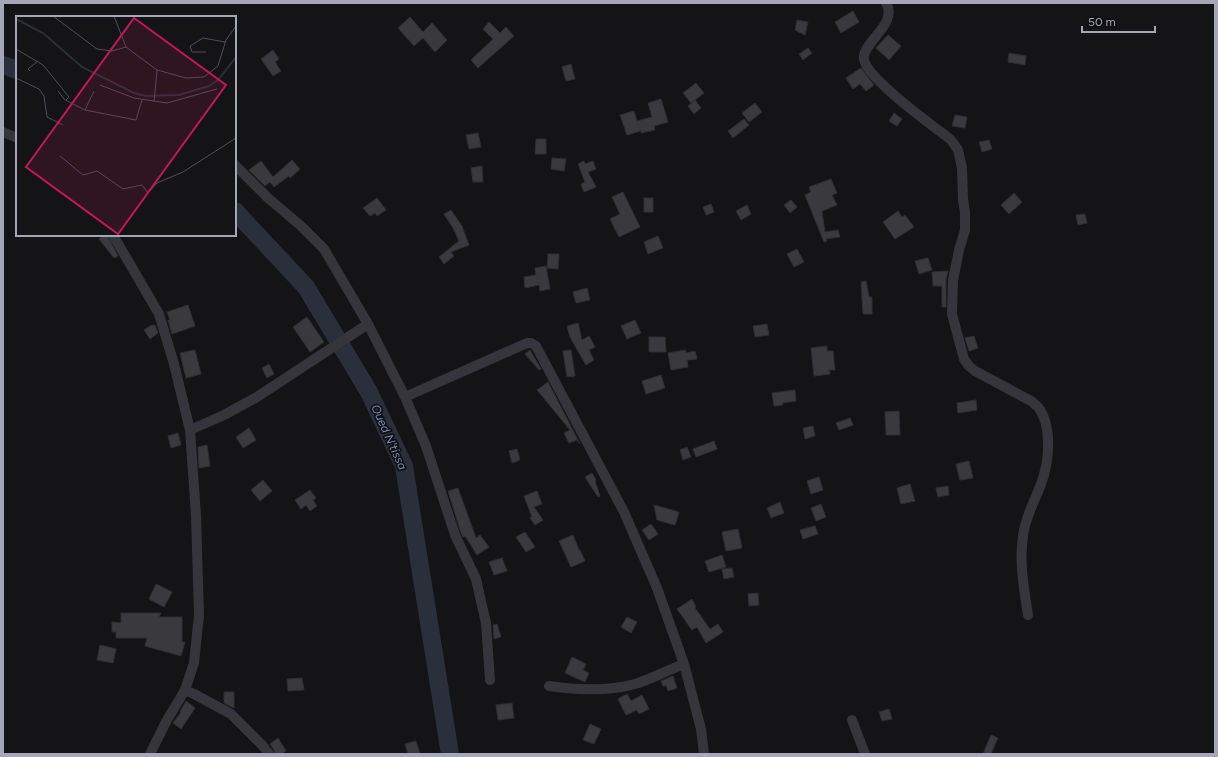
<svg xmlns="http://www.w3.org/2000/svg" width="1218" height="757" viewBox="0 0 1218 757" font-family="Figtree,sans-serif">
	<rect width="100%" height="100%" fill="#141416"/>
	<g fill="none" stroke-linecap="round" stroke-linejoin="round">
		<!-- river -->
		<path stroke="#292f3b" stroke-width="18" d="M3 65 17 70
			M235 211 306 287 369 392 404 466 450 754"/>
	</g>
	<!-- building -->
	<path fill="#39393e" stroke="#2f2e32" d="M853 11 859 22 841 33 835 22Z
		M410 17 423 32 432 23 447 40 435 52 423 38 414 46 398 28Z
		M797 20 808 22 805 35 795 30Z
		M489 22 500 33 506 27 514 36 478 68 471 60 493 39 483 29Z
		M888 35 901 46 889 60 876 48Z
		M808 48 812 53 803 60 799 54Z
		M273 50 279 59 275 62 281 71 273 76 261 59Z
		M1009 53 1026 56 1025 65 1008 62Z
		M571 64 575 79 566 81 562 67Z
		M861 68 874 85 866 91 860 84 853 89 846 78Z
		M696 83 704 93 691 103 683 93Z
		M661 99 668 122 654 126 655 130 641 133V131L627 135 620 115 634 111 637 121 652 117 648 103Z
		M695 100 701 108 694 114 688 106Z
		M755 103 762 112 749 122 742 113Z
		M894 113 902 119 897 126 889 121Z
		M955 115 967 117 965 128 952 126Z
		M744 119 749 125 733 138 728 131Z
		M478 133 481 147 469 149 466 135Z
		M536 139H546V154H535Z
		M989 140 992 149 982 152 979 142Z
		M552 158 566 159 564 171 551 169Z
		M292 160 300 169 290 178 289 176 274 187 270 182 265 186 249 170 261 161 273 177Z
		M584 161 585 164 593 161 596 169 588 172 596 187 584 192 581 184 585 182 578 164Z
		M482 166 483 182H473L471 168Z
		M831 179 837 193 832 195 837 205 822 211 825 232 838 230 840 237 826 239 827 241 824 242 805 195 811 192 809 187Z
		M623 192 640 227 619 237 610 219 620 214 612 197Z
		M1014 193 1022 202 1009 214 1001 205Z
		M377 198 386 210 377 216 375 213 370 216 363 208Z
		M644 198H653V212H644Z
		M791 200 797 207 790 213 784 205Z
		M711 204 714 212 706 215 703 207Z
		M747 205 751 214 741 220 736 211Z
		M451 210 462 226 469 245 451 252 454 256 444 264 439 257 459 241 453 228 444 214Z
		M898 211 902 217 905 215 914 227 895 239 883 222Z
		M1085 214 1087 223 1078 225 1076 215Z
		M104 235H107L118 256 114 258 99 239Z
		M658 236 663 248 648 254 644 242Z
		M797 249 804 262 794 267 787 254Z
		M548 254H559L558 269 547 268Z
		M928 258 932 270 919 274 915 261Z
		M546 266 550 289 540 291 539 285 525 288 524 277 536 275 535 268Z
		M948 271 946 280V307H942V286H933L932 272Z
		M866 281 869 297H872V314H863L861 282Z
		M587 288 590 300 576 303 573 292Z
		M188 305 195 326 172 334 168 320H170L167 312Z
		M307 317 324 342 310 352 293 327Z
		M635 320 641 333 627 339 621 326Z
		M578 323 582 340 589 336 595 347 589 350 594 360 586 365 570 337 567 326Z
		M767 324 769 335 755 337 753 326Z
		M155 325 158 333 150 339 144 330 150 326Z
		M974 336 978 348 969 351 965 338Z
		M649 337H665L666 352H649Z
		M827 346V351H833L835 370H829L830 374 814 376 811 348Z
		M195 350 201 374 186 378 180 353Z
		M530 350 541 369 539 370 525 354Z
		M571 350 575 376 567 377 563 351Z
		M685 350 686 353 695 351 697 359 687 360 688 367 671 370 668 353Z
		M269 364 274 374 267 378 262 368Z
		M661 375 665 388 646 394 642 381Z
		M548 382 580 444 577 440 569 443 564 433 570 430 537 390Z
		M795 390 796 401 782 403 783 405 774 406 772 393Z
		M976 400 977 410 958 413 957 403Z
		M899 411 900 435H886L885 412Z
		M850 418 853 425 839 430 836 423Z
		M813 426 815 436 805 439 803 428Z
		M249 428 256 440 243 448 236 437Z
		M178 433 181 445 171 448 168 436Z
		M714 441 717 449 696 457 693 449Z
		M207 445 210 466 199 468 198 447Z
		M687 447 691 457 683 460 680 450Z
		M517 449 520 460 512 463 509 451Z
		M969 461 973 478 960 480 956 464Z
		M592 473 596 480 595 481 600 496 598 497 585 477Z
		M819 477 823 490 811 494 807 481Z
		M263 480 272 491 260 501 251 490Z
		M910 484 915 501 901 504 897 488Z
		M948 486 949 495 938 497 936 488Z
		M458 488 476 538 480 535 489 547 477 555 465 536 463 537 461 533 448 491Z
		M310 490 316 498 313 500 317 506 310 511 306 505 301 509 295 500Z
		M537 491 542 504 534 507 543 520 535 525 530 518 532 517 524 496Z
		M780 502 784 513 771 518 767 508Z
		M821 504 826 517 816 521 811 508Z
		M654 505 679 512 675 525 657 520Z
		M651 524 658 534 649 540 642 530Z
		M815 526 818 534 803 539 800 530Z
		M738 529 742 548 726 551 722 532Z
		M525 532 535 547 526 552 516 537Z
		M573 535 579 550H580L585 561 571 567 559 541Z
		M722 555 726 567 709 572 705 561Z
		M502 558 507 571 494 575 489 562Z
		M732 568 734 577 724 579 722 569Z
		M156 584 172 592 164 607 149 599Z
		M758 593 759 605 749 606 748 594Z
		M692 599 696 607 695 608 710 629 718 624 723 632 706 643 697 627 692 630 677 609Z
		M121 613H161L159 617H182V642H185L181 656 145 646 147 638H116V632H112V622L121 623Z
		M627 617 637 622 631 633 621 627Z
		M497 624 501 637 494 639 493 625Z
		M100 645 116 649 113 663 97 660Z
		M572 657 586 664 583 670 589 673 585 682 565 673Z
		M673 676 677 688 668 691 666 685 663 686 661 681Z
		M302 678 304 690 288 691 287 679Z
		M224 692H234V708L224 703Z
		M627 694 631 701 642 695 649 709 639 714 637 710 626 715 618 699Z
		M186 701 195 708 181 729 173 723 181 712H180Z
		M512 703 514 718 498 720 496 705Z
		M889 709 892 719 882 721 879 712Z
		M590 724 601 729 594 744 583 740Z
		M991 735 998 738 991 754H983Z
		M278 738 286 751 282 754H275L274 750 270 744Z
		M416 741 420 754H408L405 744Z"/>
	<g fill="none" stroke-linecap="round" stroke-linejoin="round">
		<!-- street -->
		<path stroke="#35353b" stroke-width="10" d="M886 3C899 24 861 43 864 59 866 78 933 126 950 139L954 144 958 150 962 168 963 199 965 213V230L959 250 953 280 952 314 964 359 969 366 975 371 1031 401C1033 403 1036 405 1038 407 1053 426 1049 463 1041 484 1035 501 1025 517 1023 536 1019 562 1024 589 1028 615
			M3 132 17 138
			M235 165 268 198 301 226 324 249 368 324 405 397 426 446 455 535 476 579 486 623 490 680
			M113 235 159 314 174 364 190 430 196 515 199 615 194 663 185 690 194 694 231 714 262 745 269 754
			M405 397 527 343H531L536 346 624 512 657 588 684 664 701 729 704 754
			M190 430 224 415 257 397 368 324
			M549 686C577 690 607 692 635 684 651 679 668 670 684 664
			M852 720 865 754
			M150 754 167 720 185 690"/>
	</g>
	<g text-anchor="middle" stroke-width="3.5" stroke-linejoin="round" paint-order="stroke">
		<!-- water labels -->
		<g font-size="12" font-style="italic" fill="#798bb5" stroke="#0f0f11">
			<text transform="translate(389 437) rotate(66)" y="4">Oued N'tissa</text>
		</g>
	</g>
	<!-- overview -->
	<g transform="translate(16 16)">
		<rect width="220" height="220" fill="#141416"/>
		<path fill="none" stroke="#292f3b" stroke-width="2" d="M0 3 27 17 66 51 118 77 130 80 163 79 193 70 202 64 220 41"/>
		<path fill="none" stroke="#4e4e56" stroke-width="1" d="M37 0 81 33 96 35 110 31 141 54 170 62 188 61 202 50 210 24 220 10M98 0 110 31M0 33 27 49 53 81 50 84M190 36H176L174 30 187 22 209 26M14 55 12 53 22 45M0 62 23 73 28 80 31 101 47 109M84 69 118 82 151 87 201 73M42 75 49 84 69 94 120 104 126 84M138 86 141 54M69 94 78 75M44 140 67 159 81 155 107 173 126 169 132 177 141 167 167 156 220 122"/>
		<path fill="#c2185b" fill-opacity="0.15" stroke="#c2185b" stroke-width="2" d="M118 2 210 69 102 218 10 151Z"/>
		<rect width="220" height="220" fill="none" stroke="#a5a6b7" stroke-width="2"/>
	</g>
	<!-- border -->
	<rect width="1218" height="757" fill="none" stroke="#a5a6b7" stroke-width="8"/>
	<!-- scale -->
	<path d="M1082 26v6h73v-6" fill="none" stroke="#a5a6b7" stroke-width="2"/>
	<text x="1088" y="26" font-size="12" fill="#a5a6b7" stroke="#0f0f11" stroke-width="3" paint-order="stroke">50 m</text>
</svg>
